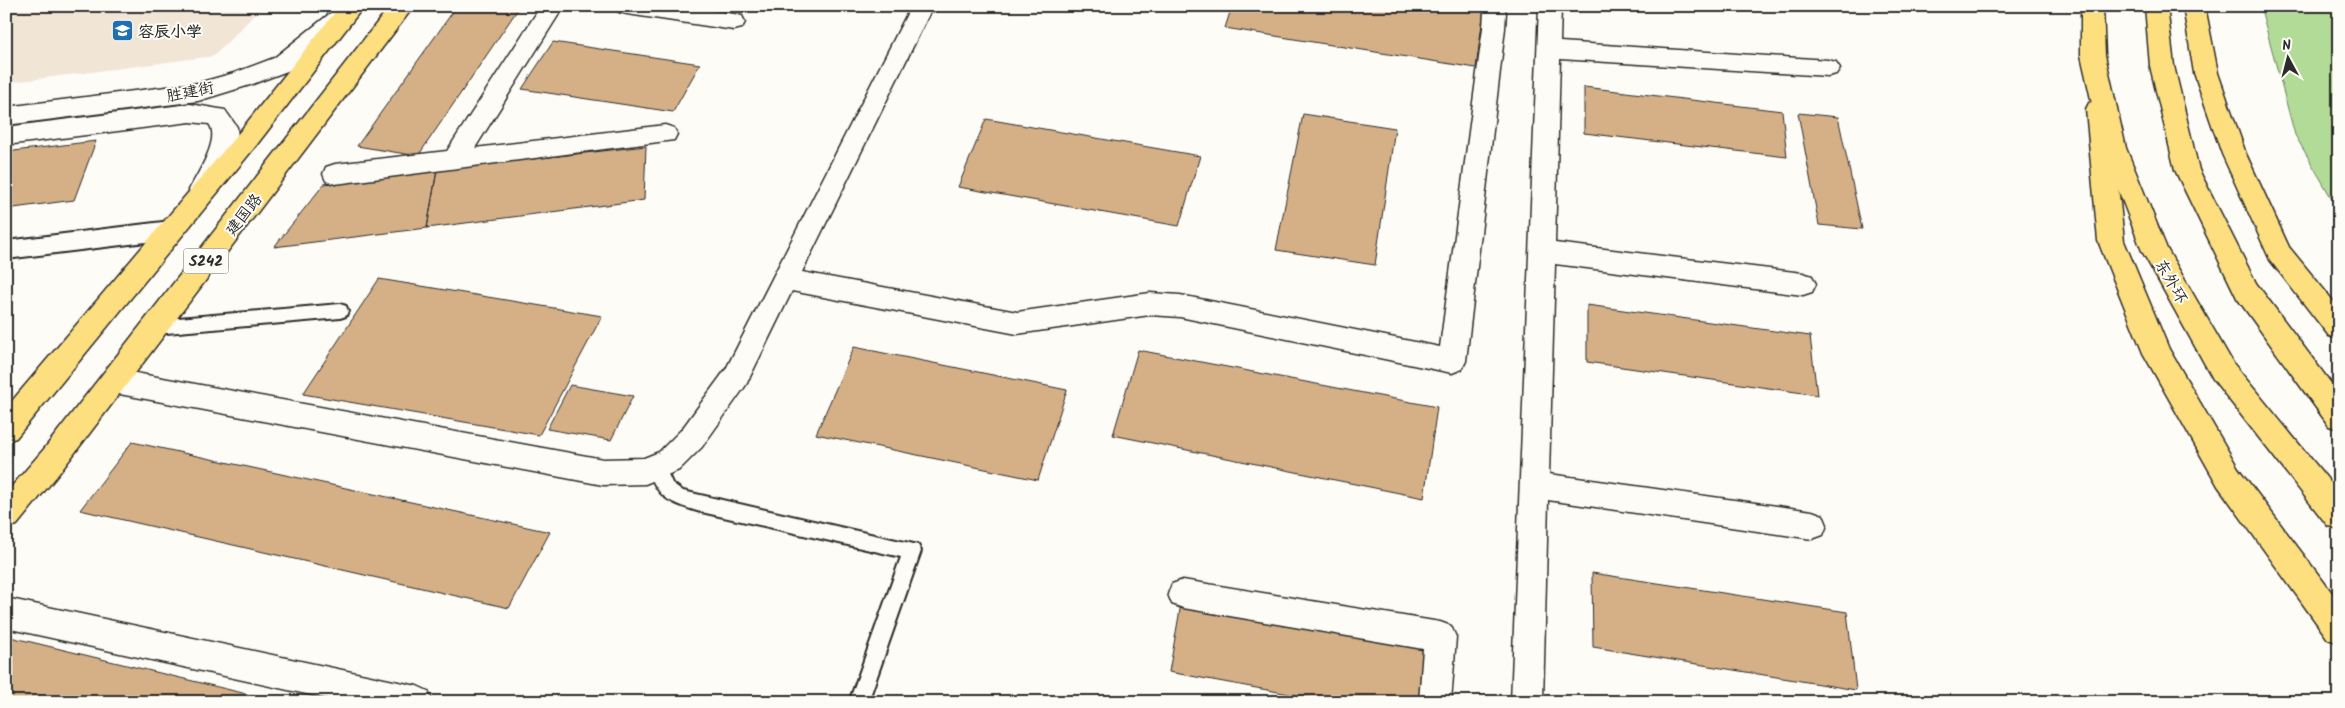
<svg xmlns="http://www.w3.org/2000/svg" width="2345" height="708" viewBox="0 0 2345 708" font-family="Kalam,'LXGW WenKai TC',sans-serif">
	<rect width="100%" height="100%" fill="#fdfcf7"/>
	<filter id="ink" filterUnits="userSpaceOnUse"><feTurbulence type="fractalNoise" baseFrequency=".02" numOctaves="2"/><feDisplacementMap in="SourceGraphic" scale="10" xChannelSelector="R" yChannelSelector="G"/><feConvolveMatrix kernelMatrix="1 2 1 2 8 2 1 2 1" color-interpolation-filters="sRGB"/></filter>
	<g filter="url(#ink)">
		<!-- built -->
		<path fill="#f1e5d5" d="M6 6H263L214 56 6 83Z"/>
		<!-- green -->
		<path fill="#b2db98" stroke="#6e8362" d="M2264 6H2339V211L2295 135 2262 13Z"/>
		<!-- building -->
		<path fill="#d5b087" stroke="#2b2b2b" d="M457 6H520L418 156 357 146Z
			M1232 6H1463L1484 9 1476 68 1225 28Z
			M553 42 700 64 673 112 522 89Z
			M1584 87 1782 111 1787 157 1584 133Z
			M1798 113 1838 117 1862 229 1819 225Z
			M1303 114 1395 128 1375 265 1276 250Z
			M986 119 1200 156 1179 226 958 187Z
			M96 141 74 200 6 209V152Z
			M646 146 644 200 427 228 437 170Z
			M437 170 427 228 274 247 324 184Z
			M379 279 602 316 539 435 303 394Z
			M1587 305 1810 336 1817 395 1587 362Z
			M854 347 1067 390 1038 480 816 434Z
			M1138 350 1437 407 1424 498 1113 435Z
			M570 385 633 396 611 440 547 429Z
			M132 442 550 532 509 608 80 510Z
			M1592 573 1847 612 1856 690 1593 647Z
			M1181 604 1425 645 1420 702H1333L1169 672Z
			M6 636 280 702H6Z"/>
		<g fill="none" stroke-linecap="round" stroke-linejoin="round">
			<defs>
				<path id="service" d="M340 304 346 306 348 311 346 316 340 318 155 334 149 332 147 327 149 322 155 320Z
					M656 458 662 461 672 483 683 491 918 545 921 551 868 702H849L901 557 697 511C667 502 657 497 647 466L650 461Z"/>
				<path id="pedestrian" d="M171 221 179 223 183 230 179 237 171 239 6 259V241Z"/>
				<path id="minor" d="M541 6H564L475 148 665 125 674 128 677 134 674 140 335 184 326 181 323 174 326 167 335 164 447 151Z
					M616 6H682L734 14 742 16 745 22 742 28 734 30 627 14 619 12Z
					M911 6H933L802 272 1017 312 1150 293 1180 295 1440 347 1483 28 1484 12 1481 6H1503L1506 12 1505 28 1466 361 1462 369 1452 373 1180 317 1150 315 1017 334 792 291 746 385 702 447 679 470 655 480 645 484 603 485 114 393 104 389 100 381 104 373 114 369 603 459 644 458 659 452 682 429 726 369Z
					M1539 6H1561L1560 42 1828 60 1836 62 1840 68 1836 74 1828 76 1560 59 1555 243 1803 273 1812 276 1816 284 1812 292 1803 295 1555 264 1549 474 1812 511 1823 515 1827 525 1823 535 1812 539 1548 500 1543 702H1511Z
					M1183 580 1440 622 1451 626 1456 637 1451 702H1419L1423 649 1183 608 1172 604 1168 594 1172 584Z
					M6 598 417 686 428 691 433 702H343L6 628Z"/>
				<path id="tertiary" d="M341 9 349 11 352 17 349 23 290 70 250 85 198 101 6 125V107L198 83 234 73 274 58 333 11Z
					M190 104 225 110 237 127 238 140 215 190 211 197 202 200 193 197 189 190C197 174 221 139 209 124L190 122 6 145V127Z"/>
				<path id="primary" d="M340 6H364L255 147 16 438 6 441V408L237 135Z
					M390 6H414L64 467 17 525 6 528V493L44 449Z
					M2183 6H2205L2218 73 2246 154 2289 247 2339 308V339L2329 336 2270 260 2222 154 2194 73Z
					M2098 100 2107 103 2110 109 2124 241 2169 349 2238 468 2339 602V643L2328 639 2218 486 2143 353 2098 241 2086 109 2089 103Z"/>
				<path id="trunk" d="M2081 6H2103L2105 55 2126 148 2167 249 2233 363 2339 493V529L2328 526 2213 379 2142 251 2102 148 2081 55Z
					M2145 6H2167L2174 66 2199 170 2256 283 2339 394V429L2329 426 2237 298 2175 170 2150 66Z"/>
			</defs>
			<!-- service casing -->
			<use href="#service" stroke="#2b2b2b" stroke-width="4"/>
			<!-- pedestrian casing -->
			<use href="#pedestrian" stroke="#2b2b2b" stroke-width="4"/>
			<!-- minor casing -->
			<use href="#minor" stroke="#2b2b2b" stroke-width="3"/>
			<!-- tertiary casing -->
			<use href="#tertiary" stroke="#2b2b2b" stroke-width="3"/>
			<!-- primary casing -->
			<use href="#primary" stroke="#2b2b2b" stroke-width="3"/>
			<!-- trunk casing -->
			<use href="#trunk" stroke="#2b2b2b" stroke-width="3"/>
			<!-- service -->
			<use href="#service" fill="#fdfcf7" fill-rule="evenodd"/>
			<!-- pedestrian -->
			<use href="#pedestrian" fill="#fdfcf7" fill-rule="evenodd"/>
			<!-- minor -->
			<use href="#minor" fill="#fdfcf7" fill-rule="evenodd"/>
			<!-- tertiary -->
			<use href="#tertiary" fill="#fdfcf7" fill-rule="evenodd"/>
			<!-- primary -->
			<use href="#primary" fill="#fddf80" fill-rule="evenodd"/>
			<!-- trunk -->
			<use href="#trunk" fill="#fddf80" fill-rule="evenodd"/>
		</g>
	</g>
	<!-- icons -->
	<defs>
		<symbol id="school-square" viewBox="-11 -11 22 22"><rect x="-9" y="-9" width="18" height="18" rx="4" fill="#1f6fb2" stroke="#fdfcf7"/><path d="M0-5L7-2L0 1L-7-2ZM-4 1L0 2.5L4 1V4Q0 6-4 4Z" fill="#fff"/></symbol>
	</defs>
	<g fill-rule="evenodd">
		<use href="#school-square" x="110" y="18" width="25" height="25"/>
	</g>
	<g text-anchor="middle" stroke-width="4" stroke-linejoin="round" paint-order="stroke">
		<!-- shield labels -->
		<rect fill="#fdfcf7" stroke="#6a6a68" stroke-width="1" x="183.5" y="248.5" width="45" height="25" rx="4"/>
		<g font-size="15" font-weight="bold" fill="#2b2b2b">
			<text x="206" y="266">S242</text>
		</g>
		<!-- poi labels -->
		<g font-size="16" font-weight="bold" fill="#2b2b2b" stroke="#fdfcf7" text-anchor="start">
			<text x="138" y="37">容辰小学</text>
		</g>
		<!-- street labels -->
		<g font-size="16" fill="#2b2b2b" stroke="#fdfcf7">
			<text transform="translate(190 91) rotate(-11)" y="6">胜建街</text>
			<text transform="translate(243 214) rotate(-52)" y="6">建国路</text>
			<text transform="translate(2172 281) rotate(60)" y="6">东外环</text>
		</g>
	</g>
	<!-- margin -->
	<rect width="2345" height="708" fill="none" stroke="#fdfcf7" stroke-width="25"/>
	<rect x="12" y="12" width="2320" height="683" fill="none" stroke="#2b2b2b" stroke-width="2" filter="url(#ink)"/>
	<!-- north arrow -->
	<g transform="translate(2288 58) rotate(353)" stroke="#fdfcf7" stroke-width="4" paint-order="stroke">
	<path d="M0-4L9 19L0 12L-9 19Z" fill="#2b2b2b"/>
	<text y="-8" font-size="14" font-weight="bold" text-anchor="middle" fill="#2b2b2b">N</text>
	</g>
</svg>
